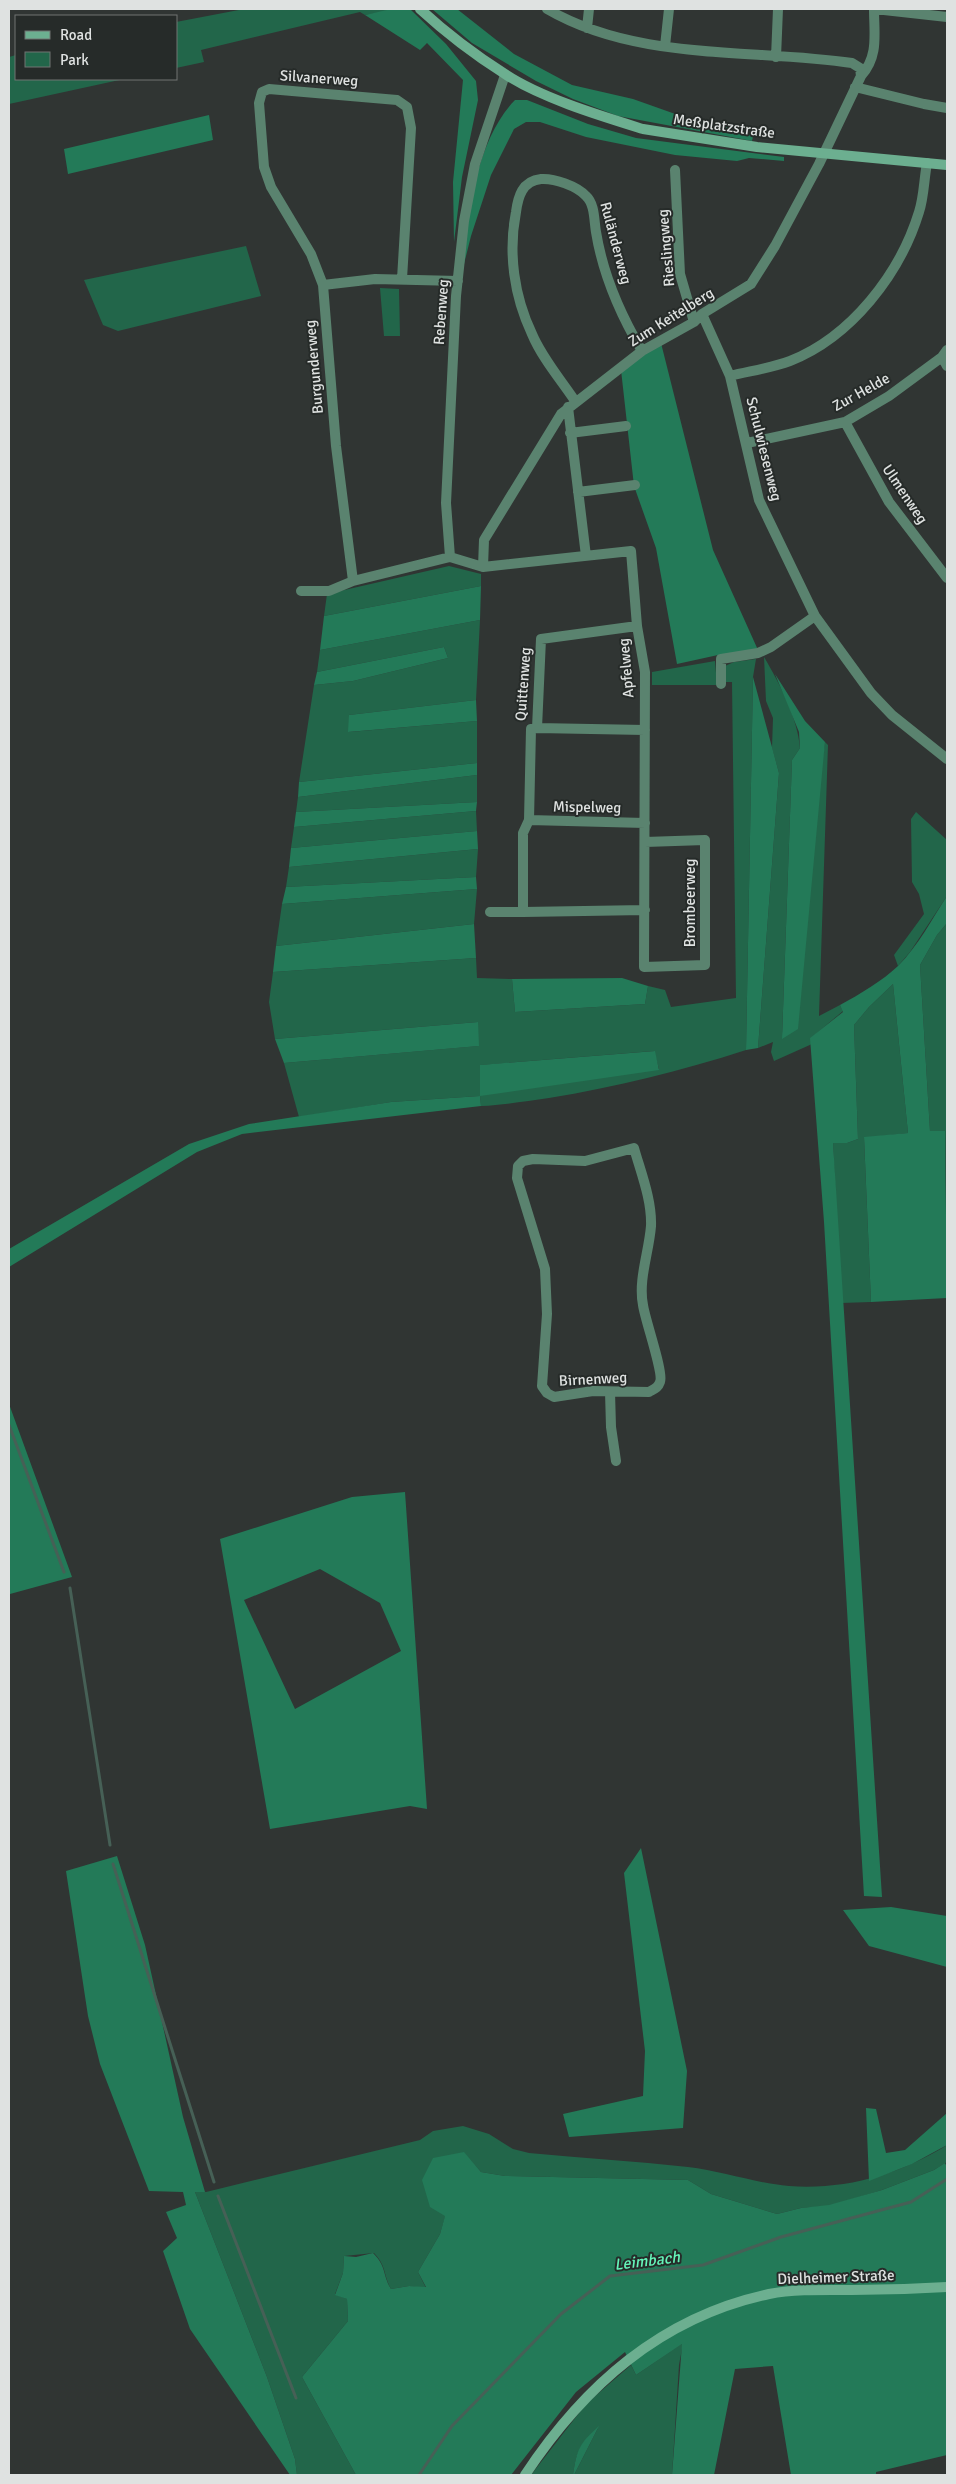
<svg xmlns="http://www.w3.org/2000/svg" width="956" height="2484" viewBox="0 0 956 2484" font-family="Signika,sans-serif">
	<rect width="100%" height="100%" fill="#303533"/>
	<!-- green -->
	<path fill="#22664a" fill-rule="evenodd" d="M244 9H391L392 10 365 15 360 12 201 50 204 62 176 68V22Z
		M16 55V79H124L9 104V57Z
		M246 246 261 296 118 331 103 325 84 280Z
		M380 288 399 289 400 336H384Z
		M449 566 481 574V586L324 616 327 594Z
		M480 620 476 700 349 715V732L477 721V763L299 782 314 685 353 681 448 658 444 647 317 672 320 650Z
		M764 657C779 682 798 719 800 748L792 760 782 1038 825 742 828 745 819 1016 840 1005 843 1011 811 1038 812 1044 774 1061 771 1052 773 1042 758 1048 779 773 772 748 773 718 766 701Z
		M756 659 753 677 746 1050C681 1071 616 1087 549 1098 526 1101 504 1105 481 1106L480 1096 391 1102 299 1117 284 1063 478 1046V1022L275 1039 269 1002 273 972 476 958 477 978 512 979 515 1012 645 1004 648 986 665 990 671 1007 736 998 732 682H725V666L734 662ZM654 1051 659 1069 480 1095 481 1065Z
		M715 661 717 685H652V672Z
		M477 775V802L296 812 298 797Z
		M476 811 477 831 291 848 294 827Z
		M916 812 947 840V896L910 952 898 966 894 955 924 914 919 894 912 882 911 819Z
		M478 849 476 877 286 887 289 867Z
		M477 889 474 924 276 946 282 904Z
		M947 923V1236L945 1131H930L920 965 937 935Z
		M893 984 908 1133 864 1138 871 1302 841 1303 833 1143H847L858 1139 854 1025 869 1007Z
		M463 2126 489 2134 513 2149 529 2153C582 2158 635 2161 688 2167 722 2171 755 2183 789 2186 845 2190 899 2175 947 2145V2162L934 2170 882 2190 829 2206 801 2208 777 2214 711 2194 688 2180 505 2176 481 2172 464 2153 440 2234 418 2272 426 2288 409 2286 391 2289C383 2274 387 2267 374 2253L344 2256 343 2273 335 2294 347 2299 348 2321 302 2377 356 2475H297L295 2459 267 2377 195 2192H206L420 2140 433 2131Z
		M683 2343 679 2365 672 2475H574L598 2428C579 2445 577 2450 573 2475H531L586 2404 631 2365 636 2375Z"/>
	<!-- forest -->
	<path fill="#237a58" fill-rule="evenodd" d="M391 9H410L446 44 476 81 478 100 462 177 454 242 453 182 463 80 427 43 420 50 365 15Z
		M432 9H457L514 54 572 85 633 99 695 121 754 132 752 141 618 116 573 99 536 81 472 43Z
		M515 100H527L588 124 636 138 784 157V161L749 158 737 161 675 155 586 137 540 122H526L514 129 491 175 471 236 463 268C466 215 477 139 515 100Z
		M209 115 213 140 68 174 64 149Z
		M661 343 713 550 758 650 718 655 677 664 656 548 634 486 621 370Z
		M481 586 480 620 320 650 324 616Z
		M444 647 448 658 353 681 314 685 317 672Z
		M775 674 805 721 825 742 798 1029 782 1039 792 760 800 748 799 732Z
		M753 677 779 773 758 1048 746 1050Z
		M476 700 477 721 348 732 349 715Z
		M477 763V775L298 797 299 782Z
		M477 802 476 811 294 827 296 812Z
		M477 831 478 849 289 867 291 848Z
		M476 877 477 889 282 904 286 887Z
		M947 896V923L937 935 920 965 930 1131H945L947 1298 871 1302 864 1137 908 1133 893 984 869 1007 854 1025 858 1139 847 1143H833L882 1897 864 1896 824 1222 810 1038 843 1012 840 1005C860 994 882 981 898 966 918 946 932 919 947 896Z
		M474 924 476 958 273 972 276 946Z
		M622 978 648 986 645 1004 515 1012 512 979Z
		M478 1022 479 1046 284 1063 275 1039Z
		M655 1051 659 1070 480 1096 481 1106 242 1134 197 1152 9 1267V1249L189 1144 249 1124 391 1102 480 1096V1065Z
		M9 1404 72 1577 10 1594 9 1591Z
		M405 1492 427 1809 410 1806 270 1829 220 1539 352 1497ZM320 1569 380 1603 401 1651 295 1709 244 1600Z
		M641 1848 687 2071 683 2128 569 2137 563 2114 643 2096 645 2051 624 1873Z
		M117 1856 145 1945 183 2117 205 2192H195L267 2377 295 2459 297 2475H290L190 2329 163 2251 177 2238 166 2212 186 2205 183 2192 149 2191 100 2064 88 2016 66 1871Z
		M891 1907 947 1916V1967L869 1946 843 1910Z
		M866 2108 876 2109 886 2153 905 2150 947 2113V2145L912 2164 869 2181Z
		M464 2152 481 2172 505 2176 688 2180 711 2194 777 2214 801 2208 829 2205 882 2190 934 2170 945 2163 947 2167V2455L876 2472V2475H791L773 2366 735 2369 714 2475H672L682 2344 636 2375 625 2352 576 2392 511 2475H356L302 2377 348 2321 347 2299 335 2295 343 2273 344 2256 356 2257 373 2253C387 2267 382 2274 391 2289L409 2286 426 2287 418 2272 440 2234 445 2216 430 2207 422 2180 433 2158Z
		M599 2426 574 2475H573C577 2449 579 2444 599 2426Z"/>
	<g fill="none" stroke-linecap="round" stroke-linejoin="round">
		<!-- stream -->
		<path stroke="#466056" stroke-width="3" d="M9 1425 64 1572
			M70 1588 110 1845
			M113 1864 214 2182
			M218 2196 296 2398
			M419 2475 452 2426 561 2314 610 2276 703 2265 781 2237 911 2202 947 2179"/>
		<!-- minor -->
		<path stroke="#5a836f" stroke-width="10" d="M547 9C638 62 751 48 852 63L860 68 861 76
			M875 9 947 17
			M587 28 589 9
			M665 46 669 9
			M776 57 778 9
			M855 87 924 104 947 108
			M675 170 680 274 694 322
			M323 285 311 254 271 187 264 167 259 103 262 92 269 89 397 100 407 107 411 128 402 279
			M702 314 730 376 759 500 815 616 871 693 892 715 947 759
			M942 357 947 366
			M730 376C750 371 771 368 790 361 851 337 900 274 919 212 924 197 924 179 927 163
			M575 401C561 380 542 358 532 334 514 296 508 253 516 212 518 197 522 181 541 179 554 178 577 186 586 196 595 204 594 221 596 232 603 275 620 314 642 351
			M568 407 586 556
			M845 422 889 502 947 578
			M570 433 626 426
			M747 443 845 422 889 396 942 357 947 350
			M578 492 635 485
			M450 557 483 567 631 551 637 626 645 672 644 967 705 965V840L645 842
			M450 557 446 503 456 296 464 221 475 164 505 75
			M483 567 484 540 561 414 642 351 694 322 702 314 751 284 775 246 819 164 861 76C879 56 874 34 874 9
			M353 581 336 446 323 285 375 279 458 281
			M301 591H329L353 581 450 557
			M637 626 541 639 537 728 531 729 529 820 523 833V912L645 910
			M721 684V659L758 653 771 647 815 616
			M537 728 645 730
			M529 820 645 823
			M490 912H523
			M634 1148C641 1173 652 1200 651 1226 649 1252 638 1280 643 1305 645 1320 664 1373 660 1382 658 1388 654 1389 649 1392L593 1391 554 1397 547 1393 542 1386 547 1314 545 1269 517 1178 518 1166 523 1161 533 1159 585 1161Z
			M610 1392 611 1427 616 1461"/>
		<!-- secondary -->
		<path stroke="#6caf90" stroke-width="10" d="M420 9C445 32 475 55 505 74 541 98 601 116 643 129L757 147 947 165
			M525 2475C584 2386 661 2317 769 2294 795 2289 825 2290 852 2290 884 2290 915 2289 947 2287"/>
	</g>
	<g text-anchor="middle" stroke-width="4" stroke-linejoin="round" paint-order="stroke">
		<!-- street labels -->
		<g font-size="15" fill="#dfe2e1" stroke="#262b29">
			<text transform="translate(319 78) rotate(4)" y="5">Silvanerweg</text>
			<text transform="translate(724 126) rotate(8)" y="5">Meßplatzstraße</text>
			<text transform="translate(616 243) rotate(75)" y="5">Ruländerweg</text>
			<text transform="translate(666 248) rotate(-95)" y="5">Rieslingweg</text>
			<text transform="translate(441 312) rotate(-86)" y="5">Rebenweg</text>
			<text transform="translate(671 317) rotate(-32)" y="5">Zum Keitelberg</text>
			<text transform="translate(314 367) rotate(-95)" y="5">Burgunderweg</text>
			<text transform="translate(861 392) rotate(-29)" y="5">Zur Helde</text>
			<text transform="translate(764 449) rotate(76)" y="5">Schulwiesenweg</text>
			<text transform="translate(905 494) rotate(56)" y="5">Ulmenweg</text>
			<text transform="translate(626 668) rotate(-95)" y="5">Apfelweg</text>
			<text transform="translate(523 684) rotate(-86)" y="5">Quittenweg</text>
			<text transform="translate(587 807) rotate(1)" y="5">Mispelweg</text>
			<text transform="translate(690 903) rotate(-90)" y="5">Brombeerweg</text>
			<text transform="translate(593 1379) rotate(-3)" y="5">Birnenweg</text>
			<text transform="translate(836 2277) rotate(-2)" y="5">Dielheimer Straße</text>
		</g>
		<!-- water labels -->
		<g font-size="16" font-style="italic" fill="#65f6ba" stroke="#262b29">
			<text transform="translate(647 2260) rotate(-7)" y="6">Leimbach</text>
		</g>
	</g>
	<!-- border -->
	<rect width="956" height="2484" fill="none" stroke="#dfe2e1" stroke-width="20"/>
	<!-- legend -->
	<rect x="15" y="15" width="162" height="65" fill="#262b29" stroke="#707473"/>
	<rect x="25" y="31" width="25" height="8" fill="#6caf90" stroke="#707473"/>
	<text x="60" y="40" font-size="15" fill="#dfe2e1">Road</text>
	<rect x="25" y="52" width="25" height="15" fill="#22664a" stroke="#707473"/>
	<text x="60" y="65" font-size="15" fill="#dfe2e1">Park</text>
</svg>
